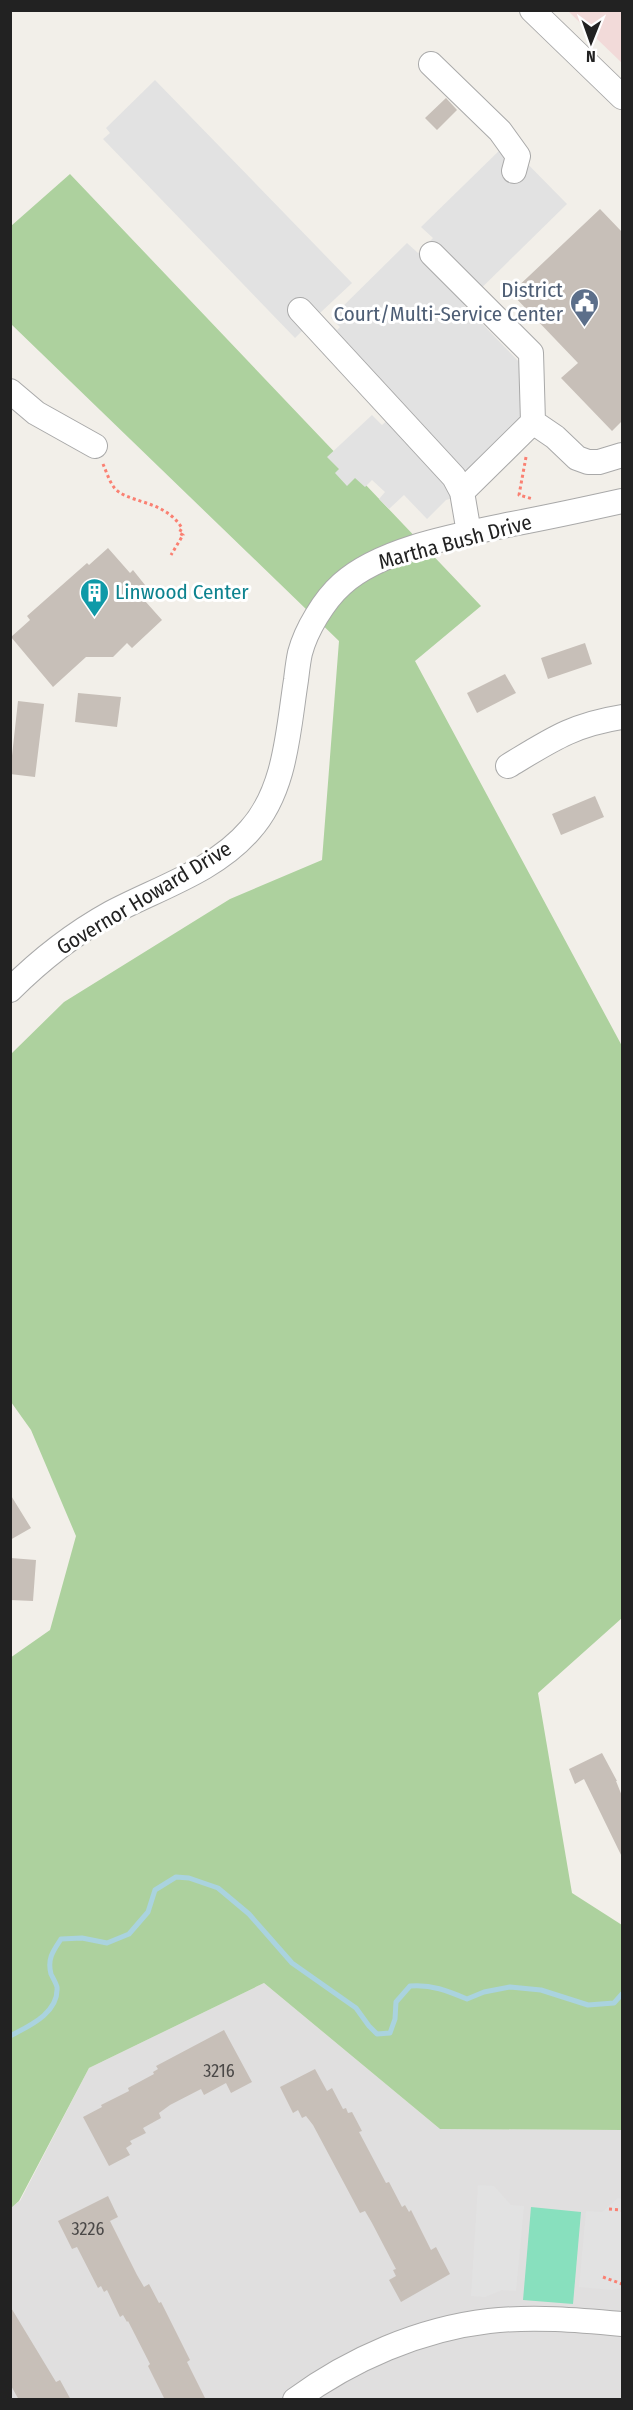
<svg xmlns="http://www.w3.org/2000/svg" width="633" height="2410" viewBox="0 0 633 2410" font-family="'Fira Sans Condensed',sans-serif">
	<rect width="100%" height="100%" fill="#f2efe9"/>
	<!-- residential -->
	<path fill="#e0dfdf" d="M264 1983 440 2129 622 2130V2399H11L10 2208 20 2201 89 2068Z"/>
	<!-- commercial -->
	<path fill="#f2dad9" d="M568 11H622V63Z"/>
	<!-- forest -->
	<path fill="#add19e" d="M70 174 481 606 415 661 622 1046V1618L538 1693 572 1893 622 1925V2130L440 2129 264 1983 89 2068 19 2201 11 2208 10 1658 50 1630 76 1536 31 1430 11 1402V1054L64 1002 230 899 322 860 339 641 11 324V226Z"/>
	<!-- pitch -->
	<path fill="#88e0be" d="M531 2207 581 2212 573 2304 523 2300Z"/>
	<!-- parking -->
	<path fill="#e2e2e2" d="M155 80 352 283 320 313 337 330 340 327 331 318 407 243 418 253 433 238 421 227 507 143 567 204 464 305 525 368 524 445 480 490 446 500 427 519 404 495 389 509 379 499 385 492 372 480 365 487 355 478 347 486 335 473 339 469 327 457 372 415 382 425 390 418 306 327 295 338 103 139 110 133 106 128Z
		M478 2185 494 2186 511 2205 524 2206 516 2291 502 2290 485 2297 471 2296Z
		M618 2198 622 2199V2288L612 2290 579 2287 586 2211 602 2212Z"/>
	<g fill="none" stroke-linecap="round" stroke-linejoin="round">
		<!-- stream -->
		<path stroke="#aad3df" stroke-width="5" d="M10 2036C29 2026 59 2013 57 1987 56 1983 53 1978 51 1974 47 1959 53 1951 61 1939L82 1938 107 1943 129 1934 148 1912 155 1890 176 1877 189 1878 218 1888 249 1914 292 1963 356 2008 369 2026 377 2034 390 2033 395 2019 396 2002 410 1986C431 1984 448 1991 467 1999L484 1992 510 1987 541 1990 588 2005 614 2003 622 1994"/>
	</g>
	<!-- building -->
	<path fill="#c7bfb8" d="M446 98 457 110 437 130 425 118Z
		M600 209 622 232V421L612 431 561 378 578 363 511 293Z
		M108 548 130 573 133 570 145 585 137 592 162 620 132 648 127 643 113 657H86L53 687 11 637 30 620 27 616 87 563 89 565Z
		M585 643 592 664 548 679 541 658Z
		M505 674 516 693 477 713 467 693Z
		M78 693 121 697 117 727 75 722Z
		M18 701 44 704 35 777 10 774Z
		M595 796 604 817 561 835 552 814Z
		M10 1494 31 1528 10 1540Z
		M11 1558 36 1560 33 1601 10 1600Z
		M602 1753 617 1781H616L622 1796V1857L584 1779 575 1784 569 1769Z
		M224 2030 252 2082 231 2093 226 2083 204 2095 201 2089 170 2105 159 2113 161 2118 143 2128 146 2133 130 2141 132 2144 126 2148 130 2155 109 2166 83 2117 102 2107 101 2105 129 2091 128 2088 154 2074 153 2072 158 2069 156 2066Z
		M315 2069 327 2091 332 2088 343 2109 346 2108 348 2113 352 2112 362 2131 359 2132 386 2183 389 2182 402 2207 405 2205 409 2212 411 2210 431 2250 436 2247 450 2274 401 2302 389 2280 396 2276 393 2270 396 2269 372 2223 365 2211 360 2213 313 2125 306 2116 302 2118 298 2110 293 2113 280 2087Z
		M108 2196 118 2217 110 2221 137 2275 144 2287 149 2284 159 2303 161 2302 190 2360 187 2362 206 2400H165L148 2366 150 2364 128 2321 127 2322 123 2315 120 2317 107 2290 104 2292 101 2286 98 2288 77 2247 72 2249 58 2221Z
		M10 2306 56 2382 60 2380 71 2400H19L10 2384Z"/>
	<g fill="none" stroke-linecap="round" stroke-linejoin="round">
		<defs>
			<path id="minor" d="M532 10 622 97
				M431 64 500 131 518 156 514 171
				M432 254 531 353 533 422
				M300 310 454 477 462 492 469 533
				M10 391 36 413 95 446
				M462 492 533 422 555 437 577 458 588 462H599L622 455
				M508 766C551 740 572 725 622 717
				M10 990C41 959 73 934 111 913 158 888 215 871 250 830 286 790 288 731 296 680 297 672 298 662 300 653 306 630 324 600 342 584 382 548 460 535 512 524 549 517 586 509 622 501
				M295 2400C351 2359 420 2329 489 2321 534 2316 578 2320 622 2324"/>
		</defs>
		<!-- minor casing -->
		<use href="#minor" stroke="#a9a9a9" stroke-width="26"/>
		<!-- path -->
		<path stroke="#fa8072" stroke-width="3" stroke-dasharray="3 3" stroke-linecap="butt" d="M526 457 519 495 533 499
			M103 464C106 471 109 480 113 486 125 504 163 498 182 528L179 533 183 535 171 555
			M609 2209 622 2210
			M603 2277 622 2284"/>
		<!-- minor -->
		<use href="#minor" stroke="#fff" stroke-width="24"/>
	</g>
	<!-- icons -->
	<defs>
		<symbol id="civic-pin" viewBox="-11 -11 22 30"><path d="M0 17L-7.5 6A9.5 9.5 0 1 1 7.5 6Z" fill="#5c6f8a" stroke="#fff"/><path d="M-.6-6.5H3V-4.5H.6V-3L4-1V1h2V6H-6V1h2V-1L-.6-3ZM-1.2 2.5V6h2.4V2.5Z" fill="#fff"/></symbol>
		<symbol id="building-pin" viewBox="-11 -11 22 30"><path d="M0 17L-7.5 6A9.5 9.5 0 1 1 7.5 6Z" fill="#0f9aa8" stroke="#fff"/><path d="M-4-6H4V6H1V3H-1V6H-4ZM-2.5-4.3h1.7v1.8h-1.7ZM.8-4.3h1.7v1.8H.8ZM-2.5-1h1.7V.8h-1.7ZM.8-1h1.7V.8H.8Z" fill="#fff"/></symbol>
	</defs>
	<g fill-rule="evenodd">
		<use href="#civic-pin" x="568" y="286" width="33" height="45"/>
		<use href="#building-pin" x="78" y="576" width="33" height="45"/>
	</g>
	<g text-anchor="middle" stroke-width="6" stroke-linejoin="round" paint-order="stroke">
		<!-- number labels -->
		<g font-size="18" fill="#4b4948">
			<text x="219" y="2077">3216</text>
			<text x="88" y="2235">3226</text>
		</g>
		<!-- service labels -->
		<g font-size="21" fill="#4e5e75" stroke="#fff" text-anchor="end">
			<text x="563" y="297">District<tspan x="563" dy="24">Court/Multi-Service Center</tspan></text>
		</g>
		<!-- street labels -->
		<g font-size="21" fill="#222" stroke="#fff">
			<text transform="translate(455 542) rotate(-15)" y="7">Martha Bush Drive</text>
			<text transform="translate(144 898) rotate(-31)" y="7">Governor Howard Drive</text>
		</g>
		<!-- culture labels -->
		<g font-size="21" fill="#0d838f" stroke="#fff" text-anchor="start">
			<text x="115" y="599">Linwood Center</text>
		</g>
	</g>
	<!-- border -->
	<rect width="633" height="2410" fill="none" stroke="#222222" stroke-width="24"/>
	<!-- north arrow -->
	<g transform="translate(591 42) rotate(181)" stroke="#ffffff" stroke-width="4.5" paint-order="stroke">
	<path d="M0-4.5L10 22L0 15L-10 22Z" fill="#222222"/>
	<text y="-9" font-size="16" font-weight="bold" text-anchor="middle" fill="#222222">N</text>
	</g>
</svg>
